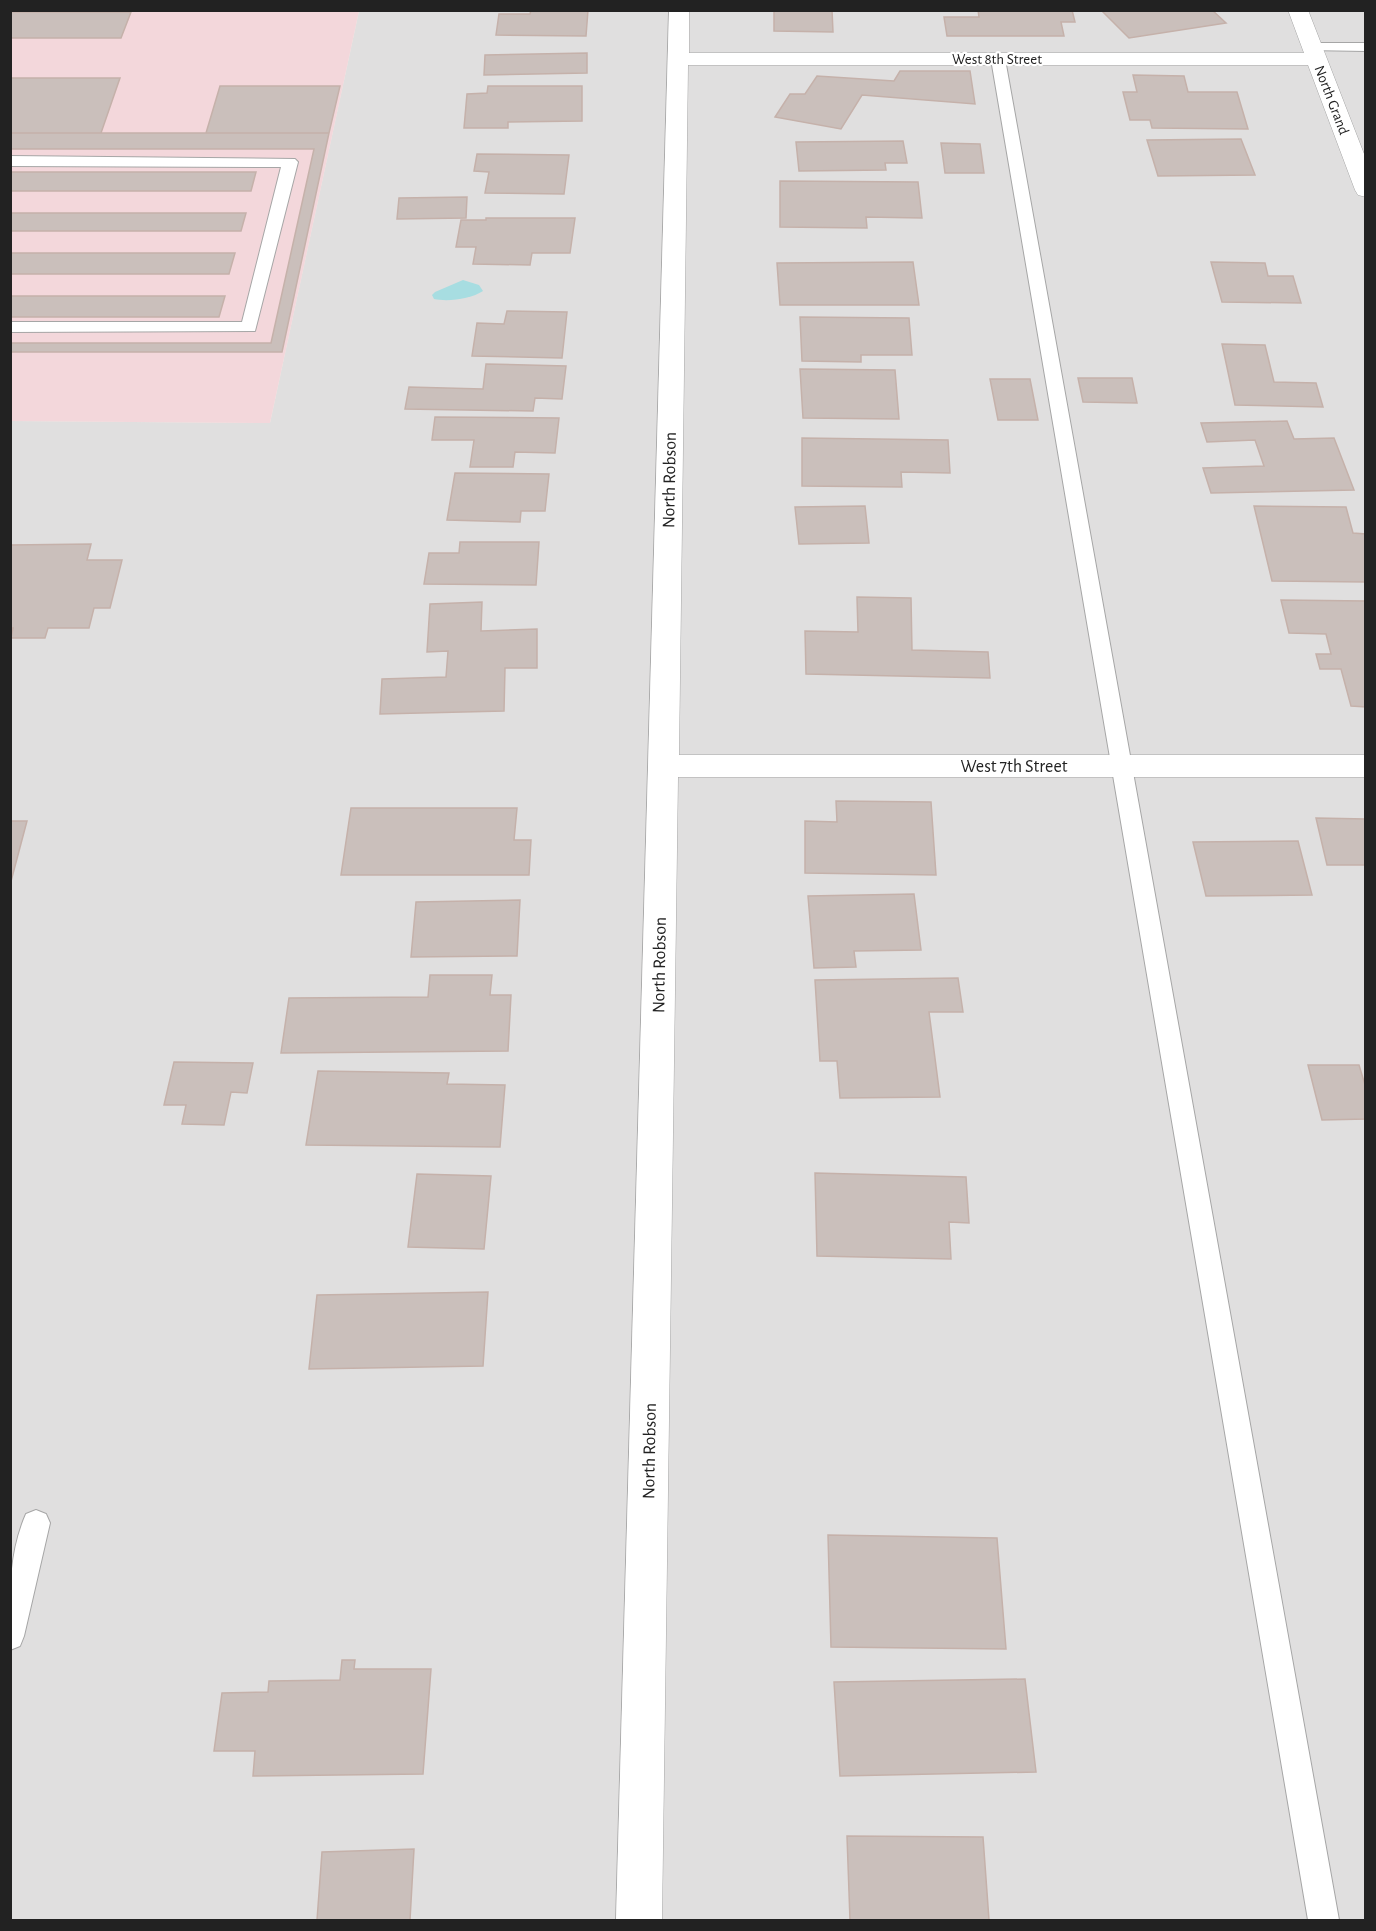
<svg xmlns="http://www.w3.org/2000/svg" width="1376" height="1931" viewBox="0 0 1376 1931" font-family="'Alegreya Sans',sans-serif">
	<rect width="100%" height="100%" fill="#f2ede8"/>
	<!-- residential -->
	<path fill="#e0dfdf" d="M359 11H1365V1920H11V421L270 423Z"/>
	<!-- commercial -->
	<path fill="#f3d7db" d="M11 11H359L270 423 11 421Z"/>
	<!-- water -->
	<path fill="#a7dde1" d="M463 280 479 285 483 291C471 299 448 302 434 299L432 295 435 292Z"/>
	<!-- building -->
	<path fill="#cabfbb" stroke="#c5b1aa" stroke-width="1.5" d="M531 10H588L586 36 496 35 499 14H530Z
		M774 10H832L833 32 774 31Z
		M978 10H1072L1075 22H1061L1064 36H947L944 17H979Z
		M1101 10H1212L1226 23 1129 38Z
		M10 12H131L121 38H10Z
		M587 53V73L484 75 485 55Z
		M900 71H970L975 104 862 95 841 129 775 117 790 94H805L817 76 894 81Z
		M1133 75 1184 76 1188 92H1237L1248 129 1152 128 1150 120H1130L1123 92H1137Z
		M10 78H120L101 133H10Z
		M220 86H340L329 133H206Z
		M488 86H582V121L508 122V128H464L467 94 487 93Z
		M10 133H329L282 352H10V343H271L314 149H10Z
		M1241 139 1255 175 1158 176 1147 140Z
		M903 141 907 163H885L886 170 799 171 796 142Z
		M941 143 980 144 984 173H945Z
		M477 154 569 155 564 194 485 193 489 172 474 171Z
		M10 172H256L251 191H10Z
		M780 181 918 182 922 218 866 217 867 228 780 227Z
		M467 197 466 218 397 219 399 198Z
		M10 213H246L241 231H10Z
		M486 218H575L570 253H532L530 265 473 264 476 247H456L461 220H486Z
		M10 253H235L229 274H10Z
		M913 262 919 305H780L777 263Z
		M1211 262 1265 263 1268 276H1293L1301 303 1222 302Z
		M10 296H225L219 317H10Z
		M507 311 567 312 562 358 472 356 477 323 504 324Z
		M800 317 909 318 912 355H861V362L802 361Z
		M1222 344 1265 345 1274 382 1316 383 1323 407 1235 405Z
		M486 364 566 366 562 399 535 398 533 411 405 409 409 387 483 389Z
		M800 369 895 370 899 419 803 418Z
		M1078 378H1132L1137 403 1083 402Z
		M990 379H1030L1038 420H998Z
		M435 417 559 418 555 453 515 452 513 467H470L474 440H432Z
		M1287 421 1294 439 1334 438 1354 490 1211 493 1203 468 1264 466 1255 440 1207 442 1201 423Z
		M802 438 948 440 950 473 901 472 902 487 802 486Z
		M455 473 549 474 545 511H521L520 522 447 520Z
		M865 506 869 543 799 544 795 507Z
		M1254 506 1346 507 1353 533 1366 534V582L1272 581Z
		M460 542H539L536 585 424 584 429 553H459Z
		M91 544 87 560H122L110 608H94L89 628H48L45 638H11L13 628H10V545Z
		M857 597 911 598 912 650 988 652 990 678 806 674 805 631 858 632Z
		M1281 600 1366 601V707L1351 706 1341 669H1320L1316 654H1331L1326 634 1289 633Z
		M482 602 481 631 537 629V668H505L504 711 380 714 382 679 446 677 448 651 427 652 430 604Z
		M836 801 931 802 936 875 805 873V821L837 822Z
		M351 808H517L514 840H531L529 875H341Z
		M1316 818 1366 819V865H1327Z
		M10 821H27L10 885Z
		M1298 841 1312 895 1206 896 1193 842Z
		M914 894 921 950 854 951 856 967 814 968 808 896Z
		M520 900 517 956 411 957 416 902Z
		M430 975H492L490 995H511L508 1051 281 1053 289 998 428 997Z
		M958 978 963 1012H929L940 1097 840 1098 837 1061H820L815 980Z
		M174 1062 253 1063 247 1093 231 1092 224 1125 182 1124 186 1105H164Z
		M1308 1065H1359L1366 1088V1119L1322 1120Z
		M318 1071 449 1073 447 1084 505 1085 500 1147 306 1145Z
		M815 1173 966 1177 969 1223 949 1222 951 1259 817 1256Z
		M417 1174 491 1176 484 1249 408 1247Z
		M488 1292 483 1366 309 1369 317 1295Z
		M828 1535 997 1538 1006 1649 831 1647Z
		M342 1660H355L354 1669H431L423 1774 253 1776 255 1751H214L222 1693 268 1692 269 1681 340 1680Z
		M1025 1679 1036 1772 840 1776 834 1682Z
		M847 1836 983 1837 989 1920H850Z
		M414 1849 410 1920H317L322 1852Z"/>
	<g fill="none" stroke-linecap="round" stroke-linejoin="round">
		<defs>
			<path id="service" d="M1312 43H1366V51L1307 50 1305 47 1307 44Z
				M998 55 1005 59 1339 1920H1308L991 59Z
				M10 156 295 159 298 162 255 331 10 332V322H242L281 167 10 166Z
				M36 1510 46 1514 50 1523 24 1636 20 1646 10 1650C10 1604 7 1557 26 1514Z"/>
			<path id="minor" d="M669 10H689V53H1304L1288 10H1308L1366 159V197L1358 195 1355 190 1308 65H688L679 755H1366V777H678L662 1920H616Z"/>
		</defs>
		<!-- service casing -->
		<use href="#service" stroke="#a6a6a6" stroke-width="2"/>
		<!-- minor casing -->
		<use href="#minor" stroke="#a6a6a6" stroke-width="1"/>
		<!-- service -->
		<use href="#service" fill="#fff" fill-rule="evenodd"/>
		<!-- minor -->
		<use href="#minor" fill="#fff" fill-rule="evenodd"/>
	</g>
	<g text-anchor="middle" stroke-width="4.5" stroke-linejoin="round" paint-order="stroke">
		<!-- far-street labels -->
		<g font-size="15" fill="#222" stroke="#fff">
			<text x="997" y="64">West 8th Street</text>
			<text transform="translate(1332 100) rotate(69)" y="5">North Grand</text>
		</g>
		<!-- street labels -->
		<g font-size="18" fill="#222" stroke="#fff">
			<text transform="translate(669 480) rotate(-89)" y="6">North Robson</text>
			<text x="1014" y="772">West 7th Street</text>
			<text transform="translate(659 965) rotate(-89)" y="6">North Robson</text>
			<text transform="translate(649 1451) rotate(-89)" y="6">North Robson</text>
		</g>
	</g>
	<!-- border -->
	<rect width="1376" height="1931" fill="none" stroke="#222222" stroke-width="24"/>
</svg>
